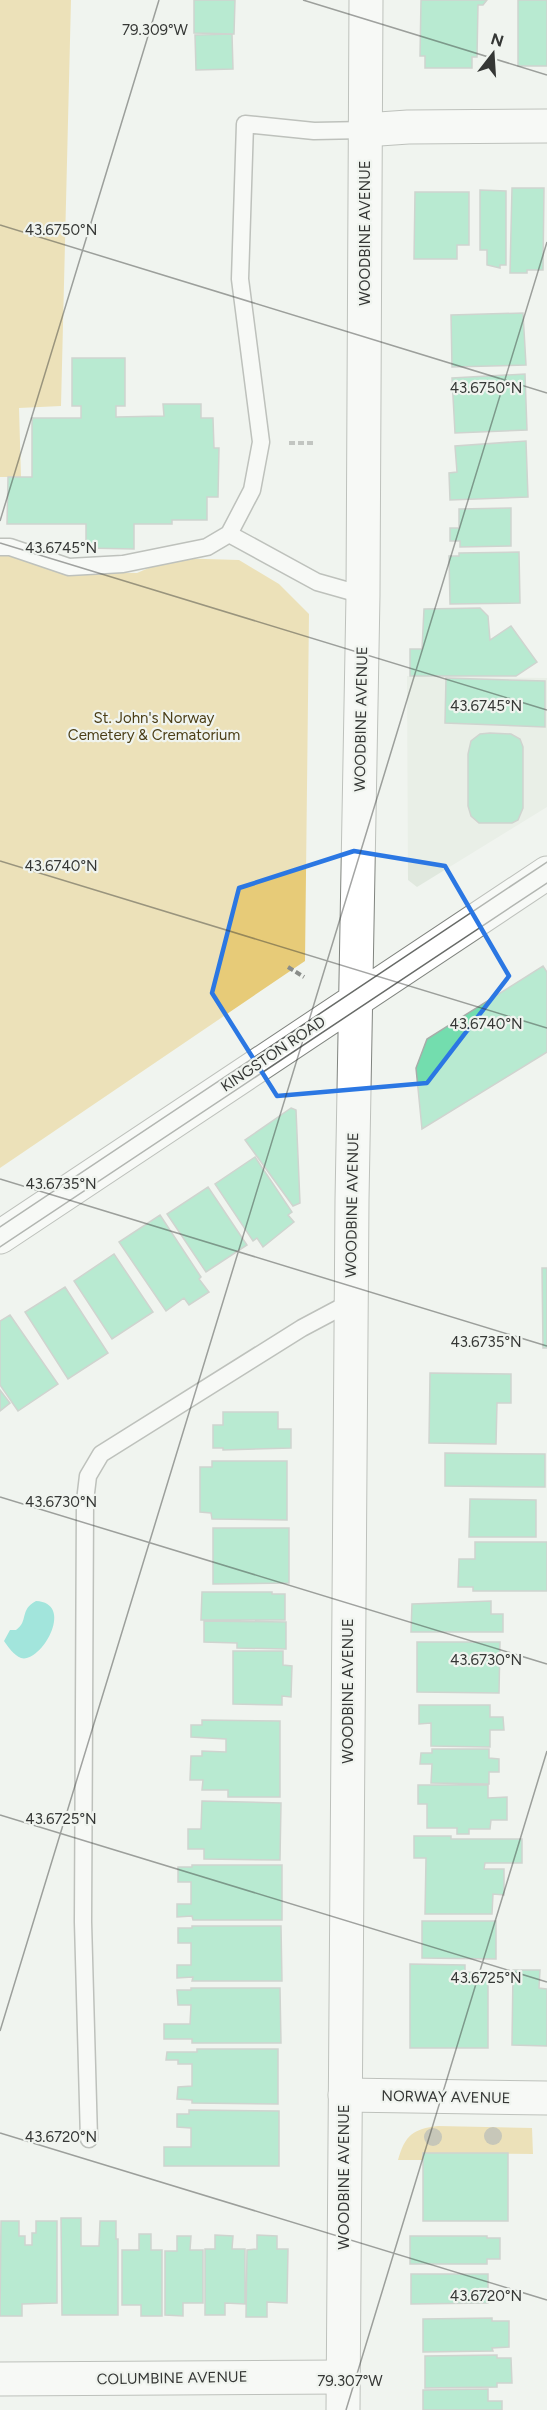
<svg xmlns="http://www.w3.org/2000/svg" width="547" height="2410" viewBox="0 0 547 2410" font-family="Figtree,sans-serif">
	<rect width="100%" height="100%" fill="#f0f4ef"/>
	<!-- built -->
	<path fill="#e0e8de" d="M407 676 547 678V807L417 887 408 880Z"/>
	<!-- green -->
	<path fill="#e7cb78" d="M0 0H71L61 406 19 408 21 477H0Z
		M0 553 73 572 137 573 172 558 239 560 279 584 309 614 305 961 0 1168Z
		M438 2126 532 2128 533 2154 424 2153V2160H398C405 2135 413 2129 438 2126Z"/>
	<!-- water -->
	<path fill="#43d2c6" d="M36 1601C76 1603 41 1664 21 1658 14 1655 8 1647 4 1641L10 1630H16C29 1621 19 1610 36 1601Z"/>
	<!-- building -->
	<path fill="#73ddae" stroke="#a7ada9" stroke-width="1.5" d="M194 0H235L234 34 194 33Z
		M421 0H487L483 5H478L477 57H472V68H425V56H420Z
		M518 0H547V66H518Z
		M232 34 233 69 196 70 195 35Z
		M512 188H544L543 270H527V273H510Z
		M480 190 506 191V265H500V268L487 265V250H480Z
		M415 192H469V245H457V259H414Z
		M523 313 526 365 452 367 451 315Z
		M72 358H125V406H116V417L164 416 163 404H201V418H213L214 448H219L218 497H207V520H172V524H134V549L86 548V524H7L8 477H32V418H81V406H72Z
		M525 374 527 430 455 433 452 378Z
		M526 441 528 497 450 500 449 473 457 472 455 446Z
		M511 508V546L460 547V541H450V528H459V509Z
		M519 552 520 603 450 604 449 556H459V553Z
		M480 608 488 616 490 640 511 626 537 662 516 676H410V649H422L424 609Z
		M446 678 545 681V727L445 723Z
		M490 733 511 734 520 739 523 747V808L518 820 512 823H479L471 816 468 806V754L471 741 480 734Z
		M543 966 547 972V1052L422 1129 416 1068 427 1039Z
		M291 1108 296 1110 300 1203 293 1206 245 1140Z
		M255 1157 292 1212 288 1215 294 1222 263 1247 257 1238 253 1241 215 1184Z
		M208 1187 247 1245 206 1272 167 1214Z
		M160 1215 201 1277 199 1279 209 1292 189 1305 184 1298 166 1311 119 1242Z
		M114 1254 153 1312 112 1339 74 1281Z
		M542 1268H547V1348H543Z
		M65 1287 108 1353 68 1379 25 1312Z
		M10 1315 58 1384 18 1411 0 1385V1321Z
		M430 1373 511 1374V1403H497L496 1444 429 1443Z
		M0 1390 10 1403 0 1411Z
		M223 1412H278V1429H291V1448L223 1450V1448H213V1425H223Z
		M445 1453 545 1454V1487L445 1486Z
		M212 1461H287V1520L212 1519 211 1513 200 1512V1467H212Z
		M470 1499 536 1500V1537H469Z
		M213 1528H289V1583L213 1584Z
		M475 1542H547V1591H473V1587H458L459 1559H475Z
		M202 1592H272V1594H285V1620H201Z
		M491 1601V1614H503V1632H411L412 1604Z
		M204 1621 286 1622V1649L237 1648V1643L204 1642Z
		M417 1642H500L499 1693 417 1692Z
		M233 1651H283V1665L292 1666 291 1697 282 1696V1705L233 1704Z
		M419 1705H490V1717H503L504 1730H490V1747L431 1746V1723L419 1724Z
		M202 1720 280 1721V1797H228V1790H202L203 1780H190L191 1756H202V1751L226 1752V1739L191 1737V1725H202Z
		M432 1749H489V1758L499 1759V1772H489V1784L431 1783 432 1764H420L421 1753H432Z
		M418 1785H488V1798L507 1797V1820H491L490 1829H469V1834H457V1828H427V1804H418Z
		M202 1801 281 1803 280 1860 204 1859V1849H188V1829H201Z
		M414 1836H451V1839H522V1863H485L484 1869H504V1895L493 1894 492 1914H425L426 1858H414Z
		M192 1865H282V1920H193L192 1916 177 1917V1904H191V1882H178V1867H192Z
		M422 1921H496V1959L422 1958Z
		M192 1926H281L282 1981H192L193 1977 177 1978V1965H191V1943H178V1928H192Z
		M410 1964 465 1965V1972L488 1973V2048H410Z
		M513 1970H540L539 1988 547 1989V2046L512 2045Z
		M191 1988H280L281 2043H192V2039H164V2024H190L191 2005H178L177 1990H191Z
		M197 2049H278V2104L192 2103V2100L177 2099 178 2087 192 2086V2064H178V2060H166L167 2052H197Z
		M189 2110 279 2111V2166H164V2147H191V2128L177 2127V2114H189Z
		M423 2153H508V2221H423Z
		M61 2218H81V2246H99L100 2221H116V2239H118V2315H62Z
		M1 2221H19V2236H25V2245H32V2233H36V2221H57V2303L22 2304V2316H0Z
		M139 2234H151V2250H162V2316H141V2305H122V2250H139Z
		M215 2235 233 2236 232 2249H245V2304L225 2303V2315H205V2249H215Z
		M257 2235 277 2236V2249H288L287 2303 267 2302V2317H246L247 2250 257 2249Z
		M177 2236H191L190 2250H203V2303H183V2316L165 2315V2251H177Z
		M410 2236H487V2238H500V2259H487V2264H410Z
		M411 2274H488V2303L411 2304Z
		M492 2318V2321H509V2347L492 2348 493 2351 423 2352V2319Z
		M497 2355V2358H511L512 2383H497V2387L425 2388V2356Z
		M488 2389V2401H502V2410H423V2390Z"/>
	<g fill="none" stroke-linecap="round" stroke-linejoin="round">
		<defs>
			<path id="lane" d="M229 534 252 490 261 442 240 279 245 124 314 131 365 130
				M0 547H10L69 567 123 564 207 547 229 534 317 582 363 595
				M89 2139 83 1922 85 1501 88 1476 101 1454 302 1328 351 1302"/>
			<path id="street" d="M365 130 408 127 547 126
				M345 2095 547 2098
				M0 2379 343 2377"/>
			<path id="secondary" d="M0 1237 547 873
				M343 2410 352 1200 363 595 366 0"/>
		</defs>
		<!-- lane casing -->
		<use href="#lane" stroke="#80847f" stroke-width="19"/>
		<!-- street casing -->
		<use href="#street" stroke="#80847f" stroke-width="35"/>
		<!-- secondary casing -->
		<use href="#secondary" stroke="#80847f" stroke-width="35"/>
		<!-- path -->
		<path stroke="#898c89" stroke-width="4" stroke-dasharray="6 3" stroke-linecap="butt" d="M289 443H316
			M288 967 304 977"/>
		<!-- lane -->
		<use href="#lane" stroke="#fff" stroke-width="16"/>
		<!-- street -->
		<use href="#street" stroke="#fff" stroke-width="33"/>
		<!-- secondary -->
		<use href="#secondary" stroke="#fff" stroke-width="33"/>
		<!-- tram -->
		<path stroke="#676a67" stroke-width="1.5" d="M0 1227 547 862
			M0 1247 547 883"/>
	</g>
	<!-- trees -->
	<g fill="#959078">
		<circle cx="493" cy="2136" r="9"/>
		<circle cx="433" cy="2137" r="9"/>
	</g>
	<!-- marked area -->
	<path d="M0 0H547V2410H0ZM354 851 445 866 509 976 427 1083 277 1096 212 993 239 888Z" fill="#f0f4ef" fill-opacity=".55" fill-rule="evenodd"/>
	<path fill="none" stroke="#2b77e3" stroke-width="4.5" stroke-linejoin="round" d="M354 851 445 866 509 976 427 1083 277 1096 212 993 239 888Z"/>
	<!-- ticks -->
	<path fill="none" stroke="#353735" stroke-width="1.5" stroke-opacity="0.45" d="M303 0 547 75M0 225 547 393M0 521 159 0M0 543 547 710M0 861 547 1028M0 1179 547 1346M0 1497 547 1664M0 1815 547 1982M0 2031 547 242M0 2133 547 2300M346 2410 547 1751"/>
	<g text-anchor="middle" stroke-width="4.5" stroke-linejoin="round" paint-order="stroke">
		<!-- street labels -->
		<g font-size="15" fill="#353735" stroke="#f0f4ef">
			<text transform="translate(365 233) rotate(-90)" y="5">WOODBINE AVENUE</text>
			<text transform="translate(361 719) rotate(-89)" y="5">WOODBINE AVENUE</text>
			<text transform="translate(273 1054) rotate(-34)" y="5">KINGSTON ROAD</text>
			<text transform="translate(352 1205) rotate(-89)" y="5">WOODBINE AVENUE</text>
			<text transform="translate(348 1691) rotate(-90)" y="5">WOODBINE AVENUE</text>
			<text transform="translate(446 2097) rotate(1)" y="5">NORWAY AVENUE</text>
			<text transform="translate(344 2177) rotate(-90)" y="5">WOODBINE AVENUE</text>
			<text transform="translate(172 2378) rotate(-1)" y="5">COLUMBINE AVENUE</text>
		</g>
		<!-- park labels -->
		<g font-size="15" fill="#4b3e16" stroke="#f0f4ef">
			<text x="154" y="723">St. John's Norway<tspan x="154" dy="17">Cemetery &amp; Crematorium</tspan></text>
		</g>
	</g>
	<g font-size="15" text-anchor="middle" fill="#353735" stroke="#f0f4ef" stroke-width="4.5" stroke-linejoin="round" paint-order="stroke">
		<text x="155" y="35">79.309°W</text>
		<text x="61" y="235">43.6750°N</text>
		<text x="486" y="393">43.6750°N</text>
		<text x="61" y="553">43.6745°N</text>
		<text x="486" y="711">43.6745°N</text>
		<text x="61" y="871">43.6740°N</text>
		<text x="486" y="1029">43.6740°N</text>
		<text x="61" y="1189">43.6735°N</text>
		<text x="486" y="1347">43.6735°N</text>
		<text x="61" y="1507">43.6730°N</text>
		<text x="486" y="1665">43.6730°N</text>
		<text x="61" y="1824">43.6725°N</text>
		<text x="486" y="1983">43.6725°N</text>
		<text x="61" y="2142">43.6720°N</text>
		<text x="486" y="2301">43.6720°N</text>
		<text x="350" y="2386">79.307°W</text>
	</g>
	<!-- north arrow -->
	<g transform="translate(493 54) rotate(17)" stroke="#f0f4ef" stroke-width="4.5" paint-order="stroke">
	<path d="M0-4.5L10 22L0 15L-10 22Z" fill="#353735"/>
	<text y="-9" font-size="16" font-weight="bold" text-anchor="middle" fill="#353735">N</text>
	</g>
</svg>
